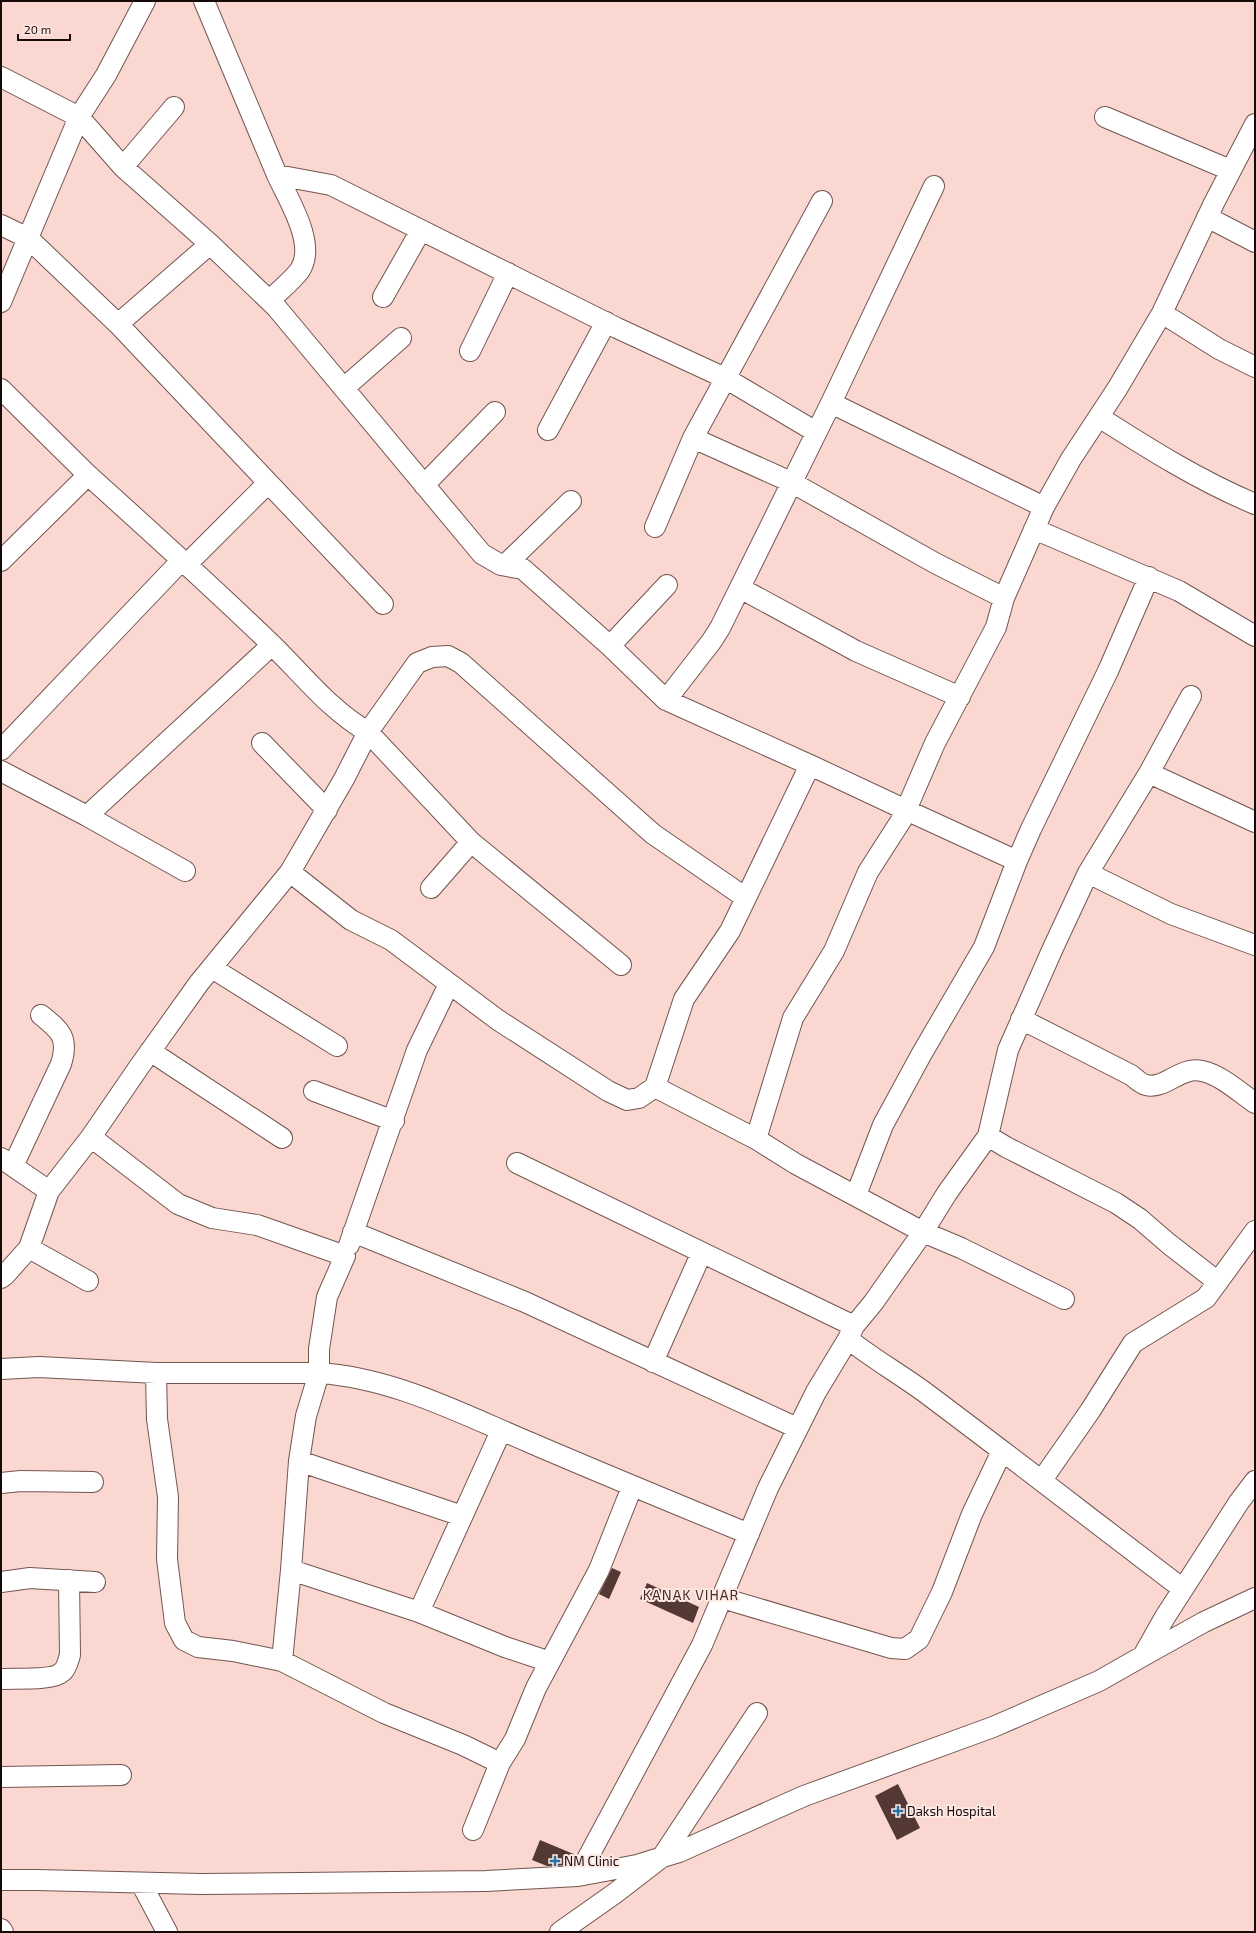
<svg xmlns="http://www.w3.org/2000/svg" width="1256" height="1933" viewBox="0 0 1256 1933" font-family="'Exo 2',sans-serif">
	<rect width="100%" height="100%" fill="#fad7d0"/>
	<!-- building -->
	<path fill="#543833" d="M612 1568 621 1572 609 1599 599 1594Z
		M647 1583 699 1607 693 1623 640 1599Z
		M898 1784 920 1828 897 1840 875 1796Z
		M540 1840 576 1855 571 1865 547 1866 532 1860Z"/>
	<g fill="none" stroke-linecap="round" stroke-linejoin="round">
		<defs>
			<path id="minor" d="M204 1 277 175 331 185 617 328 725 378 816 432
				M1 77 79 117 123 167 210 244 276 307 482 554 501 565 523 569 610 646 666 700 810 765
				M1105 117 1230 170
				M123 167 174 107
				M822 201 693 438 791 482 935 563 1004 598
				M1207 217 1255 242
				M1 225 28 238 118 324 383 604
				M383 297 421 230
				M270 300C279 291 292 281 300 270 317 244 288 199 277 175
				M1 302 79 117 106 75 145 1
				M1162 313 1219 349 1255 367
				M118 324 210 244
				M470 351 508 273
				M344 388 401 338
				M1 389 88 475 1 561
				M831 403 1044 507
				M1099 417C1149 449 1200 481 1255 504
				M548 430 606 322
				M88 475C149 530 209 584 267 640 301 672 328 709 368 732L471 842 621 965
				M424 485 495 412
				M655 527 693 438
				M1034 529 1179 591 1255 636
				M187 564 268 483
				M505 565 571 501
				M740 588 856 651 960 697
				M610 646 667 585
				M1191 696 1149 773 1088 873 1053 948 1008 1050 988 1136 1006 1147 1116 1203 1140 1219 1169 1244 1218 1282
				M666 700 711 642 720 628 831 403 934 186
				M262 743 327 810
				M1 750 182 560
				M1 771 87 816 272 645
				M1149 773 1255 822
				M87 816 185 871
				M1017 861 906 810 935 743 996 627 1004 598 1044 507 1071 459 1117 389 1162 313 1214 203 1255 124
				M290 872 344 779 368 732 417 663 432 657 448 656 461 663 653 834 746 898
				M1088 873 1171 914 1255 945
				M431 888 471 842
				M212 968 337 1046
				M1021 1019 1131 1075C1135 1078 1141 1084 1146 1085 1165 1090 1180 1066 1202 1071 1221 1075 1239 1092 1255 1103
				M150 1051 282 1138
				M655 1087 756 1139
				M314 1091 394 1121
				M988 1136 947 1193 923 1232 961 1248 1064 1299
				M91 1137 178 1204 212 1218 257 1225 345 1256 327 1297 319 1349V1373L306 1416 299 1461 291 1570 419 1612 505 1647 550 1662
				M1 1158 49 1191
				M517 1163 854 1326
				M13 1166 61 1064C69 1038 61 1031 41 1015
				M856 1195 883 1125 921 1055 984 947 1017 861 1031 829 1108 671 1149 577
				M353 1232 525 1302 797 1428
				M349 1245 417 1050 449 984
				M29 1248 88 1281
				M1 1278 5 1275 29 1248 49 1191 91 1137 139 1067 199 983 290 872 351 920 391 940 498 1020 608 1091 627 1100 639 1098 655 1087 684 999 730 931 810 765 906 810 902 819 868 872 834 951 793 1018 756 1139 796 1164 923 1232 873 1303 854 1326 848 1339 816 1392 768 1488 702 1645 578 1876
				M848 1339C872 1358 898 1373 923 1391 1010 1456 1096 1523 1183 1589
				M653 1362 701 1254
				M1 1369 39 1367 156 1373H319C394 1378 462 1414 531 1443 603 1474 676 1504 749 1534
				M156 1373 157 1419 168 1497 167 1559 175 1623 184 1640 198 1647 233 1651 282 1661 384 1713 463 1745 500 1763 515 1739 536 1688 599 1570 632 1487
				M299 1461 462 1516
				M1042 1480 1090 1411 1133 1343 1206 1298 1255 1231
				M1 1483 21 1481 93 1482
				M1 1582 30 1578 95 1582
				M722 1598 891 1648 905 1649 919 1639 942 1592 972 1514 1002 1451
				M419 1612 501 1431
				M1143 1656 1204 1622 1255 1598
				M282 1661 291 1570
				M1 1679C15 1678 53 1681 62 1672 67 1668 68 1661 70 1655L69 1580
				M1 1777 121 1775
				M473 1830 500 1763
				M1 1880H37L201 1884 486 1881 578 1876 637 1865 679 1852 804 1796 993 1727 1099 1681 1143 1656 1165 1617 1239 1502 1255 1481
				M141 1883 167 1932
				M1 1929 3 1932
				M560 1932 614 1894 662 1857 757 1713"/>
		</defs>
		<!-- minor casing -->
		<use href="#minor" stroke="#735550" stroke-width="22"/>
		<!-- minor -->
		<use href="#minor" stroke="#fff" stroke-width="20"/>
	</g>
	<!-- markers -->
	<g fill="#2373a5" stroke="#fde8e3" stroke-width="1.5">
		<path d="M896 1805h4v4h4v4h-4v4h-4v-4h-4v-4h4z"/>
		<path d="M553 1855h4v4h4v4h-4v4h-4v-4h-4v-4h4z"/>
	</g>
	<g text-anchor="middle" stroke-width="4" stroke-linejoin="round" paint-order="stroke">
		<!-- poi labels -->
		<g font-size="13" fill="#150a08" stroke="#fde8e3" text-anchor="start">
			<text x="907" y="1816">Daksh Hospital</text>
			<text x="564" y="1866">NM Clinic</text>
		</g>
		<!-- neighbourhood labels -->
		<g font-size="14" letter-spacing="1" fill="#472c27" stroke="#fde8e3">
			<text x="691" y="1600">KANAK VIHAR</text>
		</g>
	</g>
	<!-- border -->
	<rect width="1256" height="1933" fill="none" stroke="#150a08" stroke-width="4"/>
	<!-- scale -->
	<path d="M18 34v6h52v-6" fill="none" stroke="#150a08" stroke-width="2"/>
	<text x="24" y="34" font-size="12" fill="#150a08" stroke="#fde8e3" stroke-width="3" paint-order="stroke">20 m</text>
</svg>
